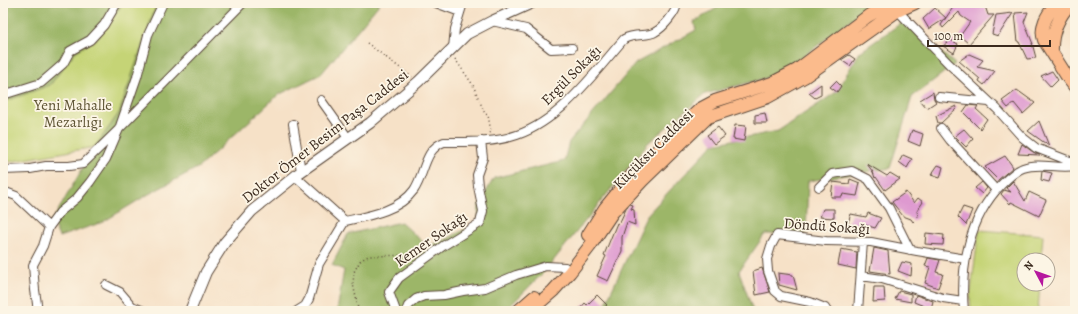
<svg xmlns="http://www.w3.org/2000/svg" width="1078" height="314" viewBox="0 0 1078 314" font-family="Alegreya,serif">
	<rect width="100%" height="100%" fill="#fcf5e5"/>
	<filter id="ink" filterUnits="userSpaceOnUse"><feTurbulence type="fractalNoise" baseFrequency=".025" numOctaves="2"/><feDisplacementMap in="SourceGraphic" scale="8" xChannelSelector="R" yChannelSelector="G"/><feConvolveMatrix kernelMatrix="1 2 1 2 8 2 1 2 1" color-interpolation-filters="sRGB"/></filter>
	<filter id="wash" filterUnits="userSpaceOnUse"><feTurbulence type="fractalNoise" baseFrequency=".012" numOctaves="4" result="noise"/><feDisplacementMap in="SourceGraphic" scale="16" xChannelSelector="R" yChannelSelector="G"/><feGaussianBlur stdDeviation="0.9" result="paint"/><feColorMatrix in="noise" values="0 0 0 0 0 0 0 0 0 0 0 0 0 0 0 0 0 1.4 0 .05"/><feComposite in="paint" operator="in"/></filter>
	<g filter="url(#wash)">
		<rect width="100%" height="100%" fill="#f6e1c7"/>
		<!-- green -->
		<path fill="#c5d476" stroke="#807f4a" d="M123 3H157L119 113 95 147 3 163V102L50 85 75 52Z
			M979 230 1043 235 1041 260H1024V284H1040L1038 311H971L970 297Z"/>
		<!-- forest -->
		<path fill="#9cb667" stroke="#6c7042" d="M3 3H123L98 38 75 52 50 85 3 102Z
			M157 3H380L321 74 278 95 199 167 147 195 103 222 59 237 52 221 95 147 119 113Z
			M725 3H878L859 13 781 74 705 94 648 143 545 271 505 311H337L344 270 332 265 348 234 401 222 427 246 447 239 478 222 479 204 494 178 564 161 569 142 636 63 696 30 694 22Z
			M904 21 955 64 912 97 890 168 808 181 806 234H765L739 271 753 311H600L604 307 647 215 713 144 778 131 835 93 860 52Z"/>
		<g id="blocks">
			<!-- building -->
			<path fill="#de99d0" d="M952 3H984L988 15H994L969 44 960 36 970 22 961 16 959 12 943 28 941 25 954 6Z
				M935 8 946 18 929 29 923 19Z
				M1028 12 1024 22 1033 44 1032 43 1036 58 1027 59 1019 42H1018L1015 13Z
				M1013 13 998 36 992 34 996 15Z
				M951 40 958 44 954 53 943 46Z
				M969 54 983 60 977 67 995 71 984 85 979 81 980 79 959 61Z
				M849 55 855 59 850 66 841 60Z
				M1052 71 1058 80 1051 87 1041 76Z
				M836 81 841 86 837 92 830 87Z
				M821 84V95L815 98 809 93Z
				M1017 90 1035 103 1023 114 1014 103 1008 108 1002 101Z
				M933 92 934 99 936 102 927 108 920 100Z
				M968 105 978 106 976 109 987 119 980 129 963 112Z
				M956 106 957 108 941 123H938L936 116Z
				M765 113 767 123H755V115Z
				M1039 121 1049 146 1028 131Z
				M735 125 746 126 744 141 733 139Z
				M718 127 725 136 714 144 707 135Z
				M964 129 973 139 966 147 955 136Z
				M912 130 923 134 920 146 908 141Z
				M1022 144 1033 152 1040 155 1018 154Z
				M903 155 912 159 907 168 899 162Z
				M1005 156 1013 167 998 180 985 167Z
				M867 164 887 176 890 173 900 179 885 190 876 177 875 178 873 172Z
				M938 165 943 167 940 178 931 175Z
				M1042 171 1052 173 1049 182 1041 180Z
				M850 179 860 183 857 196 843 194 842 197H831L833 182 849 184Z
				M1013 181 1025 201 1029 192 1046 200 1039 216 1011 202 1010 204 1001 194 1004 190 1011 192 1006 188Z
				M982 182 987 188 982 194 975 188Z
				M906 192 914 203 918 198 923 202 917 211 918 217 913 222 911 219 903 216 892 202Z
				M630 204 633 205 631 209 634 210 635 225 627 222 622 237V251L608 281 597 276 606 256 604 255 617 223 619 224 626 209Z
				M963 207 972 210 966 225 958 217Z
				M823 209H834V218L820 217Z
				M868 213 881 218 875 228 862 224 860 233 846 228 851 214 866 217Z
				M926 233 944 235 943 245 925 244Z
				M874 248 888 251 890 274 870 271Z
				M841 249 857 252 856 269 838 265Z
				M928 258 940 260 936 272 943 274 938 288 925 283 930 267 925 266Z
				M902 262 912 264 911 276 898 271Z
				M762 268 770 292 756 295 753 271Z
				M778 273 793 275 797 290 779 285Z
				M874 287H884L885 301 873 302Z
				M899 291 911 294V302L895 299Z
				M597 295 607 305 600 311H598L594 307 592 309 595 311H578L585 303 587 305Z
				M916 295 933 301 931 309 914 302Z"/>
		</g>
	</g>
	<g filter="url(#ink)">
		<use href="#blocks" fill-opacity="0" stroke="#574537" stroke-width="1"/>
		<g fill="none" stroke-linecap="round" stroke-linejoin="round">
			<defs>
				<path id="minor" d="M436 3 460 12
					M895 8 949 64 997 109 1022 137 1036 148 1075 163
					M492 21 526 29 551 49 572 48
					M453 48 455 29 463 3
					M3 95 41 83 63 64 70 51 90 40 104 25 117 3
					M939 97 989 102
					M321 100 348 138
					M293 124 301 171
					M941 128 950 140 996 190
					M3 170 30 169 46 166H69L83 164 119 129 137 77 148 35 163 3
					M295 176 345 221
					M819 187 832 174 852 171 868 179 889 208 910 250
					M3 191 16 196 49 227
					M861 276 882 279 943 298 963 301
					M106 285 120 292 132 306 144 311
					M38 311 35 290 33 265 43 246 49 227 60 212 77 198 90 182 106 159 119 129 243 3
					M297 311 305 306 309 299 319 264 345 221C368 216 399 211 414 190 425 174 424 149 444 142 468 142 494 143 517 135 561 120 595 72 624 39 635 33 648 37 655 32 663 28 677 12 677 3
					M396 311 389 292 399 278 443 246 480 223 483 211 478 186 477 175 483 158 481 141
					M406 311 408 306 416 299 424 296 444 295 463 291 485 288 516 275 546 266 565 267 570 272
					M827 311 825 308 810 302 781 296 775 291 768 271 767 259 771 246 777 235 826 241 871 242 917 251 966 259
					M858 311 863 242
					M964 311C960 267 969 218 1001 185 1007 179 1015 171 1023 168 1038 162 1059 169 1075 166"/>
				<path id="tertiary" d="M190 311 206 272 225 242 252 211 299 173 370 123 418 82 467 34 492 21 532 3"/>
				<path id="primary" d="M1056 3C1048 14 1039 26 1044 40L1068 78 1075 87
					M1052 52C1051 32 1058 17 1071 3
					M588 235 605 208 632 175 700 109 715 101 772 83 797 70 868 16 890 3
					M518 311 534 297
					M530 311 553 291 570 272 590 246 612 213 643 180 708 117 768 97 804 77 897 11 915 3"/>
			</defs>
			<!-- minor casing -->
			<use href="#minor" stroke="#574537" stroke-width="10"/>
			<!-- tertiary casing -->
			<use href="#tertiary" stroke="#574537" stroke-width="12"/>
			<!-- primary casing -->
			<use href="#primary" stroke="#574537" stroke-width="14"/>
			<!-- path -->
			<path stroke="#574537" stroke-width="1.5" stroke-dasharray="1 3" stroke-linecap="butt" d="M367 43 412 77
				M455 59 473 85 485 114 488 115 491 132 490 133
				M358 311 357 302 353 284 354 272 360 261 368 256 417 255"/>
			<!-- minor -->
			<use href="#minor" stroke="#fff" stroke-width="8"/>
			<!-- tertiary -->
			<use href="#tertiary" stroke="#fff" stroke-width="10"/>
			<!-- primary -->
			<use href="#primary" stroke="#fbbb8c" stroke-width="12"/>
		</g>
	</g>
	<g text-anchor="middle" stroke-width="3.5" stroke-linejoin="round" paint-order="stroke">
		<!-- street labels -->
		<g font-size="15" fill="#3b2a1e" stroke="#fcf5e5">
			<text transform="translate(571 75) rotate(-45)" y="5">Ergül Sokağı</text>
			<text transform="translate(325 136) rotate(-38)" y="5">Doktor Ömer Besim Paşa Caddesi</text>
			<text transform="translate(653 149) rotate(-45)" y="5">Küçüksu Caddesi</text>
			<text transform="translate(827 226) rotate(4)" y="5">Döndü Sokağı</text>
			<text transform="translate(431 239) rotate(-35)" y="5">Kemer Sokağı</text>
		</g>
		<!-- park labels -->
		<g font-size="15" fill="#5e5434" stroke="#fcf5e5">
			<text x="73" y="110">Yeni Mahalle<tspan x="73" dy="17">Mezarlıḡı</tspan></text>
		</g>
	</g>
	<!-- margin -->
	<rect width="1078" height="314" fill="none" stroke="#fcf5e5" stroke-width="16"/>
	<!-- north arrow -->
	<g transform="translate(1036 272) rotate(311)"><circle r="19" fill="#fcf5e5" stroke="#afa495"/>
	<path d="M0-3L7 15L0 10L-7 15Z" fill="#b5179e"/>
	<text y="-6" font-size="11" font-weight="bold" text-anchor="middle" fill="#3b2a1e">N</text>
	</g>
	<!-- scale -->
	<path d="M928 40v6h122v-6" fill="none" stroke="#3b2a1e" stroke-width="2"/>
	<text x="934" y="40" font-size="12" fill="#3b2a1e" stroke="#fcf5e5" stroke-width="3" paint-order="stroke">100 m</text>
</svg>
